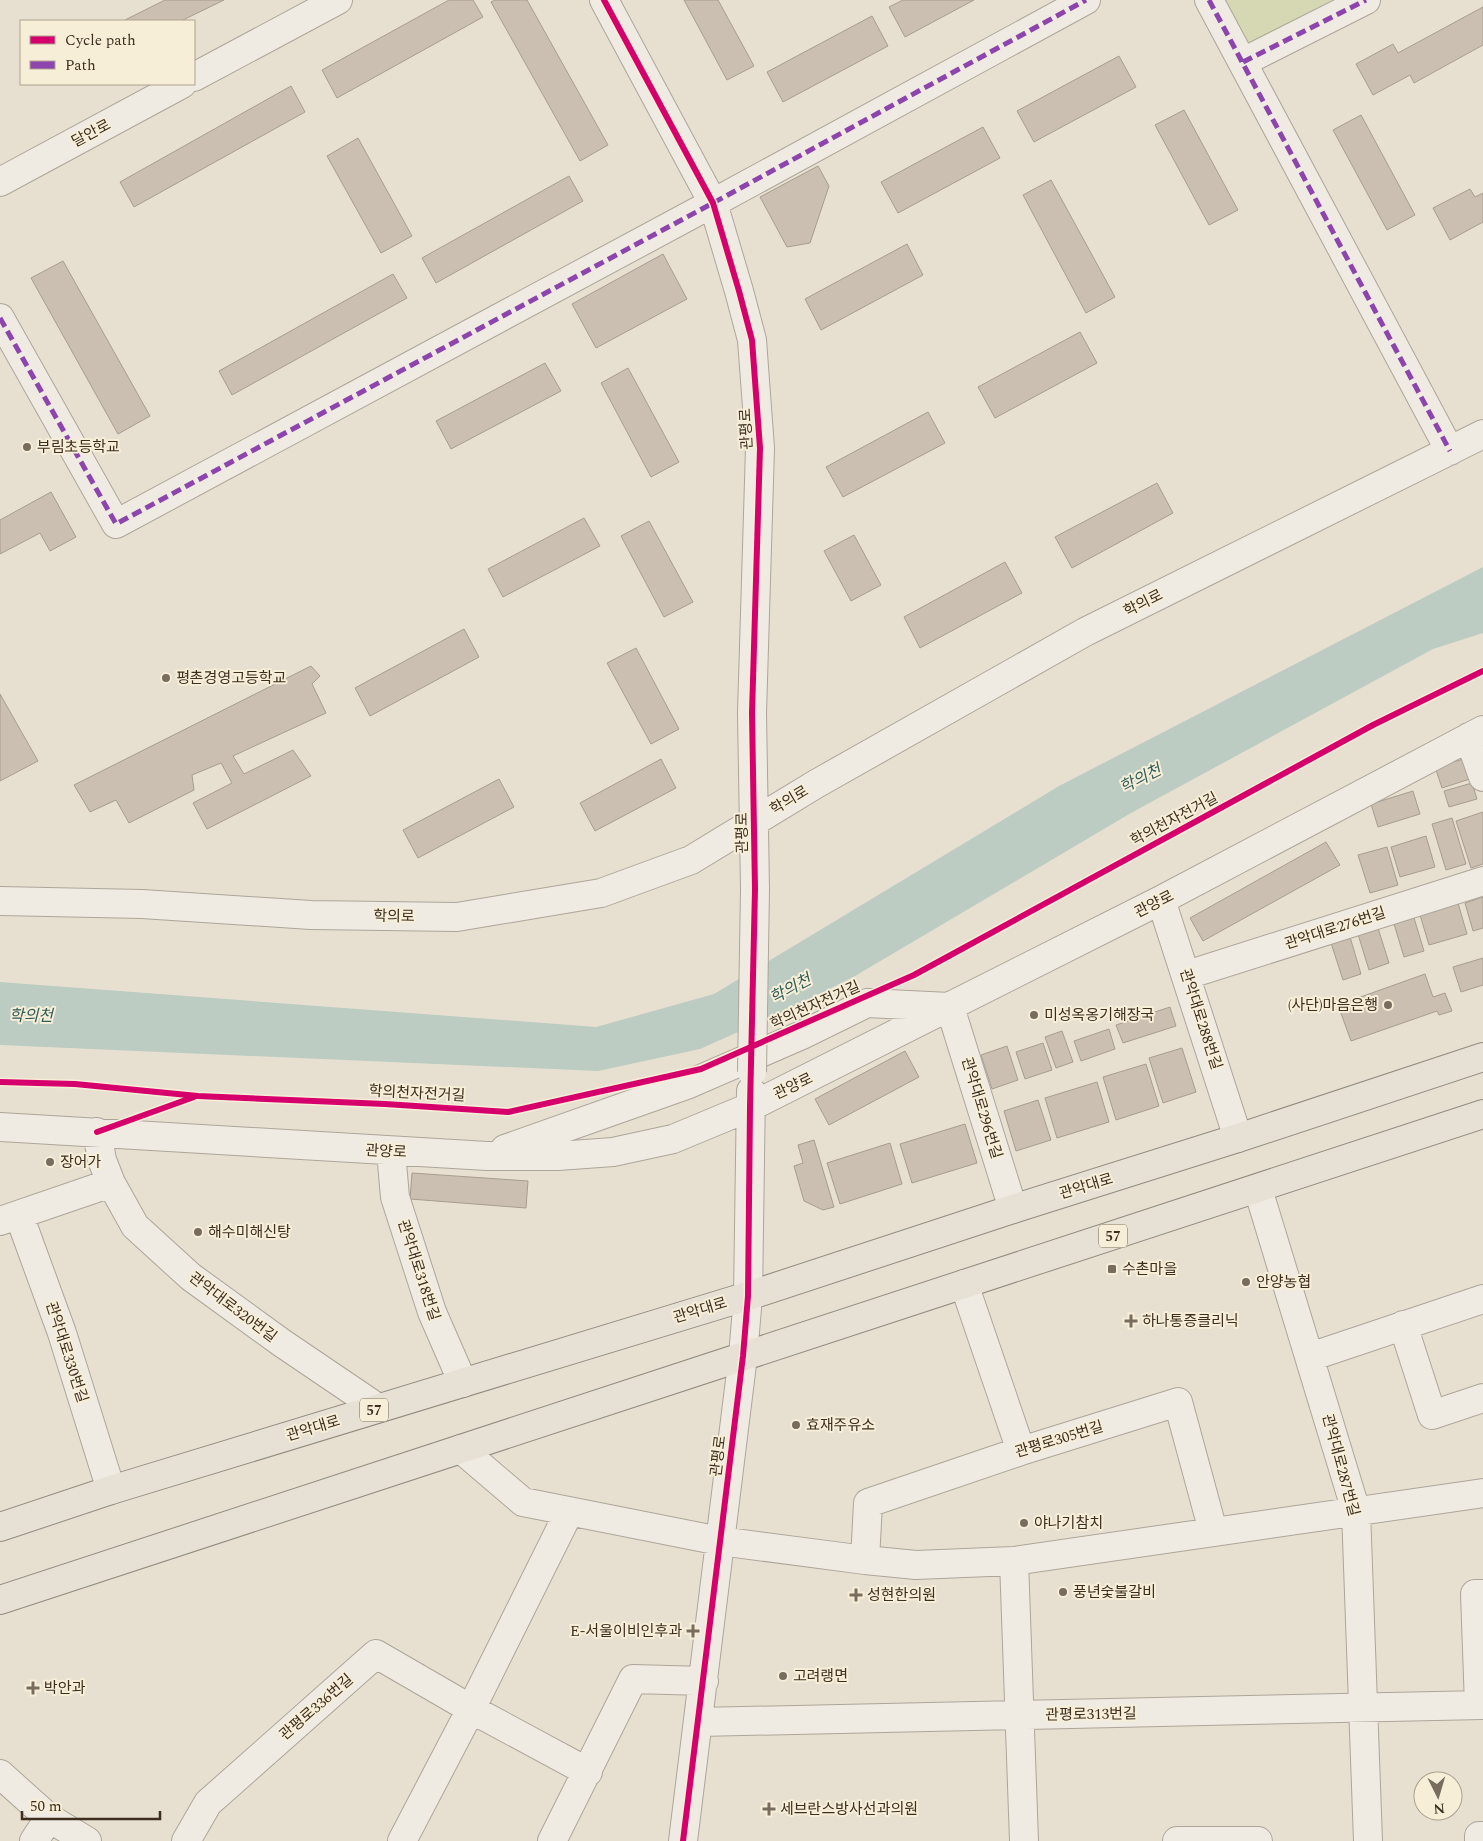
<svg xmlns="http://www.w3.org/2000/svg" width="1483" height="1841" viewBox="0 0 1483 1841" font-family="Spectral,'Noto Sans KR',serif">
	<rect width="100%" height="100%" fill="#e7e0d1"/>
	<!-- green -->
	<path fill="#d6d7b3" d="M1224 0H1346L1248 49Z"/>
	<!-- water -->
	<path fill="#bcccc2" d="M1483 567V633L1433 649 1131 813 855 976 794 1007 700 1049 598 1071 0 1045V982L596 1027 714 994 1059 786Z"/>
	<!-- building -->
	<path fill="#cbbfb2" stroke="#a89c90" d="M165 0H224L181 21H123Z
		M449 0H473L483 17 337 98 322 70Z
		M495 0H527L608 145 580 161 491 2Z
		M684 0H718L754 66 727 80Z
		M903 0H974L905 37 889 7Z
		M1483 7V45L1414 83 1410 75 1373 95 1356 64 1393 44 1398 53Z
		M872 16 888 46 783 102 767 72Z
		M1119 56 1136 87 1034 142 1017 111Z
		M291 86 305 112 134 207 120 182Z
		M1184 110 1238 210 1209 225 1155 125Z
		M1361 115 1415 215 1387 230 1333 130Z
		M983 127 1000 158 898 213 881 182Z
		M358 138 412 236 381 253 327 156Z
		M818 166 829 186 810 243 787 247 760 197Z
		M569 176 583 201 436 283 422 258Z
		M1051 180 1115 297 1086 313 1023 195Z
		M1470 189 1475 197 1483 193V222L1450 240 1433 208Z
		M907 244 923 275 821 330 805 299Z
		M663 254 687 299 596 348 572 304Z
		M63 261 150 416 118 434 31 278Z
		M393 274 407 298 232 395 219 371Z
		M1080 332 1097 363 995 418 978 387Z
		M545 363 561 391 451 449 436 421Z
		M628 368 679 462 651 477 601 383Z
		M928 412 945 443 843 497 826 467Z
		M1157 483 1173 513 1072 568 1055 537Z
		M51 492 76 537 50 551 40 533 0 554V520Z
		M584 518 600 546 503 597 488 569Z
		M649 521 693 602 664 617 621 536Z
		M854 535 881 585 851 601 824 551Z
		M1005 562 1022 593 920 648 904 617Z
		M464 629 479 657 370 716 355 688Z
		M636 648 679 729 651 744 607 663Z
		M311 666 320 676 312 684 326 713 233 756 244 774 293 750 311 776 207 829 193 803 232 783 221 763 192 775 194 790 129 823 116 800 90 812 74 785Z
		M0 694 38 761 0 781Z
		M1467 758 1473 778 1442 788 1435 767Z
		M661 759 676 788 595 831 580 803Z
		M499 779 514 807 418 858 403 830Z
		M1472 783 1477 799 1449 807 1444 791Z
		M1413 791 1420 814 1378 827 1371 804Z
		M1483 812V864L1471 868 1456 821Z
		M1452 818 1466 864 1446 870 1432 824Z
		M1426 836 1435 867 1400 877 1391 847Z
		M1326 842 1340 865 1203 941 1190 918Z
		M1387 847 1398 885 1370 893 1358 855Z
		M1483 897V928L1473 931 1465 903Z
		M1458 903 1467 934 1429 945 1420 915Z
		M1414 918 1424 951 1404 957 1394 924Z
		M1377 925 1389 963 1369 970 1357 931Z
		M1350 937 1361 974 1343 980 1331 943Z
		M1483 958V985L1461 992 1453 967Z
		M1425 974 1433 997 1445 993 1452 1011 1439 1015 1437 1011 1351 1041 1338 1005Z
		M1170 1007 1176 1026 1123 1043 1116 1025Z
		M1109 1029 1115 1049 1081 1061 1074 1041Z
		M1062 1031 1073 1062 1056 1068 1045 1037Z
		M1043 1043 1052 1070 1025 1079 1016 1052Z
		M1007 1046 1018 1080 992 1089 981 1055Z
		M1182 1048 1196 1092 1163 1103 1149 1058Z
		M905 1051 919 1077 829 1125 815 1099Z
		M1146 1064 1159 1106 1116 1120 1103 1077Z
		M1097 1082 1109 1122 1057 1138 1045 1098Z
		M1038 1100 1051 1140 1016 1151 1004 1111Z
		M965 1124 977 1163 912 1183 900 1144Z
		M814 1140 834 1207 823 1210 804 1201 794 1166 803 1163 798 1145Z
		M890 1143 902 1184 840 1204 827 1163Z
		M412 1173 528 1181 526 1208 410 1199Z"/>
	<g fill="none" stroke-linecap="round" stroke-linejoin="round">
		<defs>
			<path id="minor" d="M604 0 713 203 739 291 752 340 760 448 752 713 755 889
				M1209 0 1450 451
				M1243 62 1366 0
				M194 77 338 0
				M0 182 182 84
				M0 318 116 524 713 203 1086 0
				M1469 737 1483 777
				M1161 900 1238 1138
				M0 901 142 904 311 915 457 917 601 893 691 860 816 784 1085 632 1483 434
				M1187 975 1483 881
				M0 1127 487 1156H558L613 1152 673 1139 750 1107 1161 900 1483 730
				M97 1132 102 1160 111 1183 135 1226 191 1277 282 1343 378 1408
				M505 1149 689 1084 802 1035 867 1003 950 1007 1013 1209
				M391 1152 395 1197 432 1312 463 1383
				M1258 1189 1356 1511 1368 1841
				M19 1215 62 1333 111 1490
				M0 1221 111 1183
				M964 1284 1021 1451
				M1403 1325 1432 1415 1483 1398
				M1310 1357 1483 1299
				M461 1449 523 1502 720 1541 865 1560 916 1565 1014 1561 1483 1493
				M865 1560 868 1503 1021 1451 1178 1402 1213 1531
				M1014 1561 1024 1841
				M1479 1705 1475 1594H1483
				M699 1722 1483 1705
				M0 1774 49 1818 34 1841
				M49 1818 87 1841
				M186 1841 208 1803 376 1654 471 1709 588 1772
				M402 1841 471 1709 569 1512
				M552 1841 633 1679 704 1681
				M683 1841 743 1356 748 1296 751 1091
				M1177 1841H1258
				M1479 1841V1836H1483"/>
			<path id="major" d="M0 1527 111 1490 748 1296 1013 1209 1238 1138 1483 1057
				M0 1600 1483 1114"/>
		</defs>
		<!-- minor casing -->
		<use href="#minor" stroke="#ada599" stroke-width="30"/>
		<!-- major casing -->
		<use href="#major" stroke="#928b80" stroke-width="30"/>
		<!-- minor -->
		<use href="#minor" stroke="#efebe3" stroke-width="28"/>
		<!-- major -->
		<use href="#major" stroke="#e6e1d4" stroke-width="28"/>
		<defs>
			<path id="minor-bridge" d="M752 1072 755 889"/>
		</defs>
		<!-- minor-bridge casing -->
		<use href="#minor-bridge" stroke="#ada599" stroke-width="30" stroke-linecap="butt"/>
		<!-- minor-bridge -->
		<use href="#minor-bridge" stroke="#efebe3" stroke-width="28"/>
		<!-- quiet -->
		<path stroke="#8e44ad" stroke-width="5" stroke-dasharray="10 5" stroke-linecap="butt" d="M1209 0 1450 451
			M1243 62 1366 0
			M0 318 116 524 713 203 1086 0"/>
		<defs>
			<path id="cycleway" d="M604 0 713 203 739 291 752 340 760 448 752 713 755 889 750 1107 748 1296 743 1356 683 1841
				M0 1082 75 1084 198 1096 385 1104 508 1112 701 1069 914 975 1373 725 1483 671
				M97 1132 194 1097"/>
		</defs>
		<!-- cycleway casing -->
		<use href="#cycleway" stroke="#f7eed8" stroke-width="9"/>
		<!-- cycleway -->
		<use href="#cycleway" stroke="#d6006c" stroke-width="6"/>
	</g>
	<!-- markers -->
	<g fill="#786c5e" stroke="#f7eed8" stroke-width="2">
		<circle cx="27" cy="447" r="5"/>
		<circle cx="166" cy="678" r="5"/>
		<circle cx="1388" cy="1005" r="5"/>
		<circle cx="1034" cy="1015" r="5"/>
		<circle cx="50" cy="1162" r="5"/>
		<circle cx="198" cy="1232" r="5"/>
		<rect x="1107" y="1264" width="10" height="10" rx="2.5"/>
		<circle cx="1246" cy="1282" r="5"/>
		<path d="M1128.5 1313.5h5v5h5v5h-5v5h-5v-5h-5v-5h5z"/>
		<circle cx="796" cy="1425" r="5"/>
		<circle cx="1024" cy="1523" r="5"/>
		<circle cx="1063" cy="1592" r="5"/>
		<path d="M853.5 1587.5h5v5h5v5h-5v5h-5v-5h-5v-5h5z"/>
		<path d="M690.5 1623.5h5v5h5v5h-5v5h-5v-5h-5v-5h5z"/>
		<circle cx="783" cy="1676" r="5"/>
		<path d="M30.5 1680.5h5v5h5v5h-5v5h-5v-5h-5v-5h5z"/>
		<path d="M766.5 1801.5h5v5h5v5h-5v5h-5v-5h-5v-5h5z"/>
	</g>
	<g text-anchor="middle" stroke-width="4" stroke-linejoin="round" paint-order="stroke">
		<!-- shield labels -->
		<g fill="#f7eed8" stroke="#756857" stroke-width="1">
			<rect x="1099" y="1224.5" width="28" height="23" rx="4"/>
			<rect x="360" y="1398.5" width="28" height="23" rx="4"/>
		</g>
		<g font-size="14" font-weight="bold" fill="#3d2e20">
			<text x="1113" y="1241">57</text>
			<text x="374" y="1415">57</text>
		</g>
		<!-- street labels -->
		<g font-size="15" fill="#3d2e20" stroke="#f7eed8">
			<text transform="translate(91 133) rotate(-28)" y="5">달안로</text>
			<text transform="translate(746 429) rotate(-93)" y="5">관평로</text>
			<text transform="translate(1143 603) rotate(-27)" y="5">학의로</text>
			<text transform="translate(789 800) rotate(-31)" y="5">학의로</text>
			<text transform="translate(1174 819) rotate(-28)" y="5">학의천자전거길</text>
			<text transform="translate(742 833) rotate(-91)" y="5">관평로</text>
			<text transform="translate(1154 904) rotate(-27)" y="5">관양로</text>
			<text transform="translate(394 916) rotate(1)" y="5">학의로</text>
			<text transform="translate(1335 928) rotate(-18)" y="5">관악대로276번길</text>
			<text transform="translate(815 1005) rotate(-24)" y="5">학의천자전거길</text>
			<text transform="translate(1201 1019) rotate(72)" y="5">관악대로288번길</text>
			<text transform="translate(793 1086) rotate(-26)" y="5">관양로</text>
			<text transform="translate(417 1093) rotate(3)" y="5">학의천자전거길</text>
			<text transform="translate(982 1108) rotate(73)" y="5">관악대로296번길</text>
			<text transform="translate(386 1151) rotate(3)" y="5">관양로</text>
			<text transform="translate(1086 1186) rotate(-17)" y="5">관악대로</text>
			<text transform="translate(419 1270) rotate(72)" y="5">관악대로318번길</text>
			<text transform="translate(233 1307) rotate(37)" y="5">관악대로320번길</text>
			<text transform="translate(700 1310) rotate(-17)" y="5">관악대로</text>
			<text transform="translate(67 1352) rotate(72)" y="5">관악대로330번길</text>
			<text transform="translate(313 1428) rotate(-17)" y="5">관악대로</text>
			<text transform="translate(1059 1439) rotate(-17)" y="5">관평로305번길</text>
			<text transform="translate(718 1456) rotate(-83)" y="5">관평로</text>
			<text transform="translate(1341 1465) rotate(75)" y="5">관악대로287번길</text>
			<text transform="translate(316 1707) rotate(-41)" y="5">관평로336번길</text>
			<text transform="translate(1091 1714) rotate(-1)" y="5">관평로313번길</text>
		</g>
		<!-- poi labels -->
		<g font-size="15" fill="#3d2e20" stroke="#f7eed8" text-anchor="start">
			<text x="37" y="452">부림초등학교</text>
			<text x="176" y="683">평촌경영고등학교</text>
			<text x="1378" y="1010" text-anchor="end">(사단)마음은행</text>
			<text x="1044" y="1020">미성옥옹기해장국</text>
			<text x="60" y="1167">장어가</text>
			<text x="208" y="1237">해수미해신탕</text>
			<text x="1122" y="1274">수촌마을</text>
			<text x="1256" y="1287">안양농협</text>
			<text x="1142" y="1326">하나통증클리닉</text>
			<text x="806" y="1430">효재주유소</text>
			<text x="1034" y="1528">야나기참치</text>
			<text x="1073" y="1597">풍년숯불갈비</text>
			<text x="867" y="1600">성현한의원</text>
			<text x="682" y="1636" text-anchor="end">E-서울이비인후과</text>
			<text x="793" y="1681">고려랭면</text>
			<text x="44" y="1693">박안과</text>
			<text x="780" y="1814">세브란스방사선과의원</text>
		</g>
		<!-- water labels -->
		<g font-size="16" font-style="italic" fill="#2f5d5a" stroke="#f7eed8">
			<text transform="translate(1140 778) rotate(-27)" y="6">학의천</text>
			<text transform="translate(790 988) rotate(-28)" y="6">학의천</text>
			<text x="31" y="1021">학의천</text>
		</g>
	</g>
	<!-- legend -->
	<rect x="20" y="20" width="175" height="65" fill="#f7eed8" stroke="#ada18e"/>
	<rect x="30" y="36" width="25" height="8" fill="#d6006c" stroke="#ada18e"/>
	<text x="65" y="45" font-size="15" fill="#3d2e20">Cycle path</text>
	<rect x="30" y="61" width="25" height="8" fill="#8e44ad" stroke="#ada18e"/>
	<text x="65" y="70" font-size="15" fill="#3d2e20">Path</text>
	<!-- north arrow -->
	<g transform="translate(1438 1796) rotate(175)"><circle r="24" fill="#f7eed8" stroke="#ada18e"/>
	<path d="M0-4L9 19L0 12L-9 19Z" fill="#786c5e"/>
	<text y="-8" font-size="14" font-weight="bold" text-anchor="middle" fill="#3d2e20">N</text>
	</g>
	<!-- scale -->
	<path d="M22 1811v8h138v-8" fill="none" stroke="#3d2e20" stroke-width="2.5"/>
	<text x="30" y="1811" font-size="15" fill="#3d2e20" stroke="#f7eed8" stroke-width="4" paint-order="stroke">50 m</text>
</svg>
